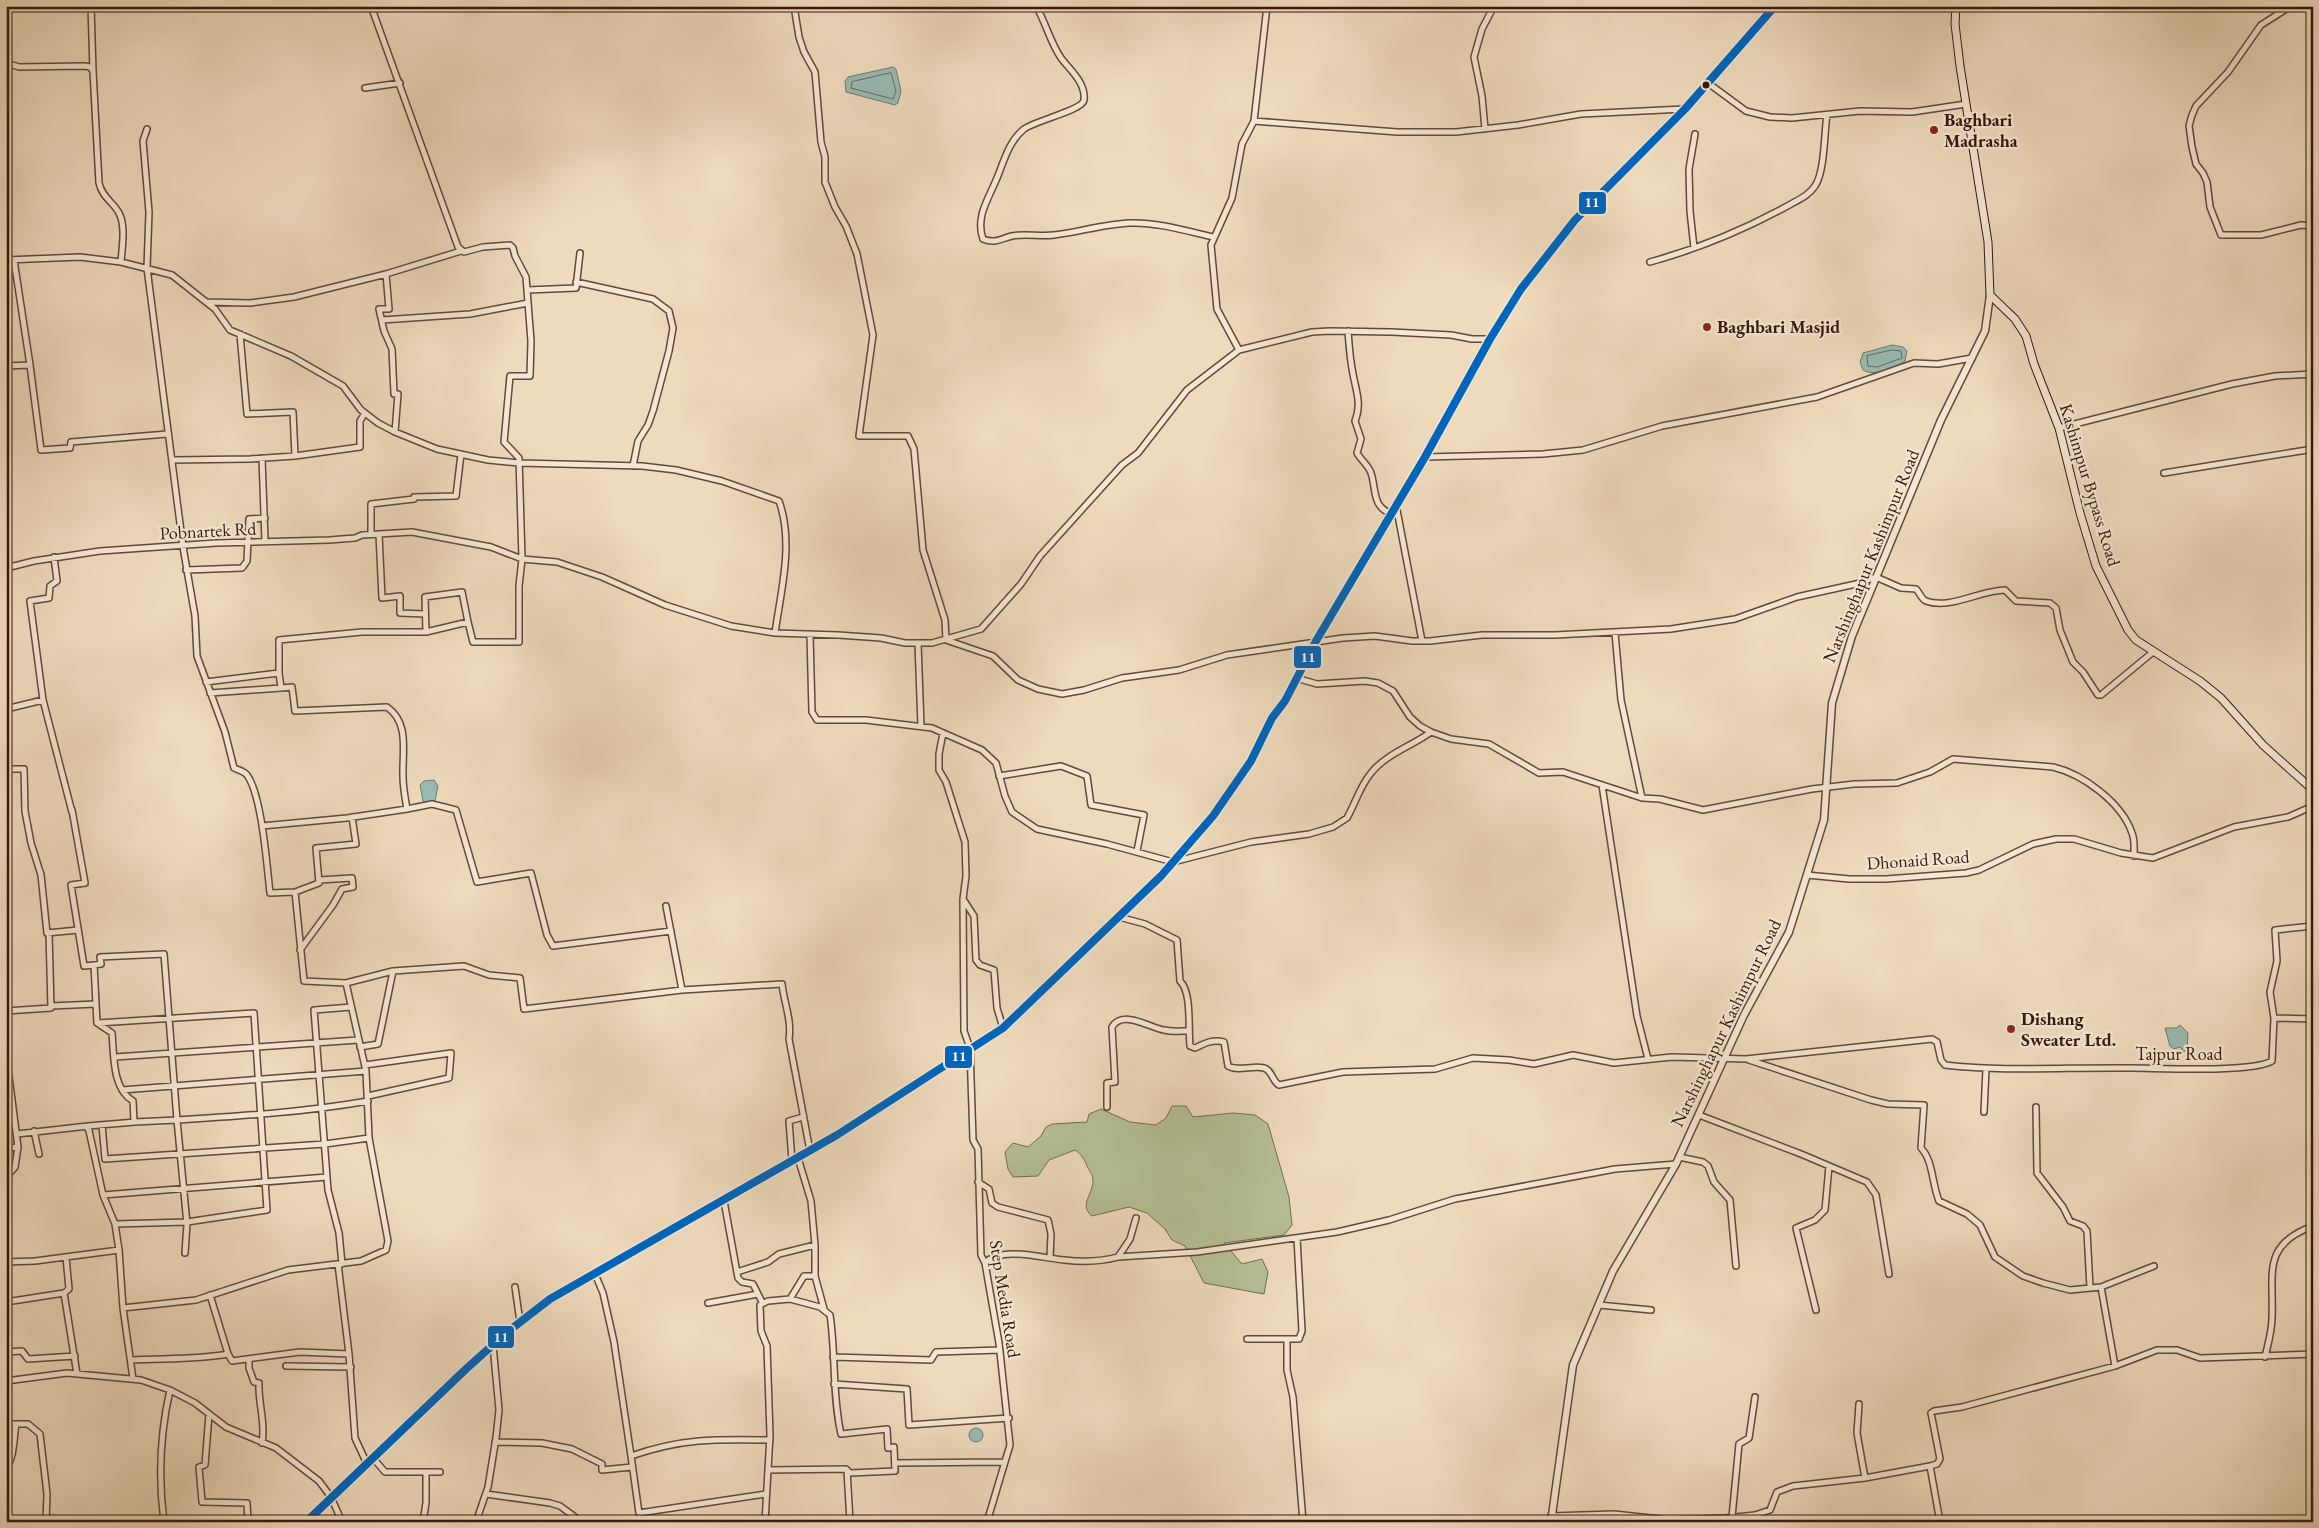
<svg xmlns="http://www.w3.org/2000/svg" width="2319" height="1528" viewBox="0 0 2319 1528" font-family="'EB Garamond',serif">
	<rect width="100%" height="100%" fill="#eedabc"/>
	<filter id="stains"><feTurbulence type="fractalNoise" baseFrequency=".004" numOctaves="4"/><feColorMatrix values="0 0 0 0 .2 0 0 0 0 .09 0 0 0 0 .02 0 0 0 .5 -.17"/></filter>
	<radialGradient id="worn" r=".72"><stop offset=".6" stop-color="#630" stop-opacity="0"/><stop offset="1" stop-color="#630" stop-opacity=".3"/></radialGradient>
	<!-- green -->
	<path fill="#b4c094" stroke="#756c50" d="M1172 1106H1186L1193 1117 1233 1113 1255 1115 1268 1124 1289 1197 1292 1225 1284 1235 1224 1243 1242 1264 1262 1259 1268 1272 1264 1294 1204 1283 1185 1246 1172 1240 1165 1229 1147 1213 1129 1207 1092 1216C1078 1205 1094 1193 1093 1180 1093 1174 1089 1171 1087 1166 1084 1159 1082 1155 1075 1150L1049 1160 1038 1176 1013 1177 1008 1169 1005 1152 1013 1143 1028 1147 1041 1136 1046 1127 1052 1124 1087 1122 1089 1114 1101 1109 1130 1122 1156 1125 1166 1118Z"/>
	<!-- water -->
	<path fill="#99bab3" stroke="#717971" d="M893 67 896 69 901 91 898 103 895 105 846 92 845 81 848 77Z
		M1892 345 1903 347 1907 351 1905 361C1897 368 1873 377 1863 370L1860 362 1863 353Z
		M434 780 438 786 435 801 427 803 423 801 420 785 424 781Z
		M2180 1025 2188 1033 2187 1048 2184 1052 2180 1047 2174 1049 2170 1046 2165 1028H2176Z
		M969 1435a7 7 0 1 1 14 0a7 7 0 1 1-14 0Z"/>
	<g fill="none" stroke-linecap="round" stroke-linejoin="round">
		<!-- shore -->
		<path stroke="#686960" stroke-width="1" d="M891 73 896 91 893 99 851 88 852 82Z
			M1892 350 1901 351 1902 358 1877 367 1868 366 1867 356Z"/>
		<defs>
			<path id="minor" d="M91 6 93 71
				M794 6 799 37 804 52 815 72 821 142 825 157V182L835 207 846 226 857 254 873 335 859 436H908L914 449 923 550 945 620 946 640 993 656 1018 680 1038 689 1062 694 1084 690 1122 678 1179 670 1227 655 1343 638 1375 636 1412 641H1430L1482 635H1555L1671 629 1735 619 1797 597 1856 584 1876 577 1901 588 1916 589C1920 593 1921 599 1926 601 1949 610 1981 590 2005 590L2016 601 2050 603 2056 608 2060 630 2073 662 2083 672 2098 695H2101L2153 652
				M1036 6C1046 23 1050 42 1061 58 1070 70 1086 83 1084 100 1083 110 1037 120 1024 129 1009 141 1004 161 997 178 989 198 975 217 983 239 995 244 1000 239 1012 236 1026 233 1040 237 1054 235 1079 232 1104 224 1130 223 1157 222 1187 231 1213 237
				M2291 6 2261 25 2228 72 2196 106 2192 115 2189 126 2192 147 2196 164 2203 173 2207 182 2210 207 2221 235H2261L2301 225 2313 226
				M6 63 19 67 85 66 90 67 93 71 99 183C102 197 113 202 119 213 126 226 122 248 121 262
				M1708 83 1746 111 1770 117 1792 118 1860 111 1912 112 1966 104
				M365 88 400 83
				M1254 121 1397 132H1456L1518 125 1581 114 1684 109
				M1485 129 1482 96 1474 57 1482 29 1494 6
				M1694 248 1690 211 1689 169 1695 134
				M6 260 80 257 121 262 172 275 215 309 230 330 291 356 343 386 361 410 378 423 395 432 437 449 488 460 519 463 642 466 676 470 722 481 779 501C794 543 781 590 775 633
				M1650 262C1701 248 1744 230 1791 204 1800 199 1809 195 1815 186 1825 171 1824 134 1827 115
				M386 274 461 251
				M576 282 653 299 669 311 673 328 669 351 653 411 648 425 638 441 633 466
				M527 290 576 288 580 253
				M206 302 250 303 294 297 386 274 389 309H379L384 331 392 349 394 394H398L395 432
				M382 320 470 314 528 303
				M1348 331C1349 345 1350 360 1353 374 1356 391 1362 404 1355 421L1361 439 1357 453C1361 460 1369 466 1371 473 1376 487 1372 508 1391 513
				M240 334 247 414 293 412 295 456 360 447V421L365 413
				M1239 350 1217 309 1211 245 1232 198 1242 144 1254 121 1267 6
				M30 365 41 450 70 448 71 442 167 434
				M6 366 30 365 14 260
				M2059 428 2232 384 2275 376 2313 374
				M1425 457 1543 454 1583 450 1662 426 1817 397 1914 363 1938 364 1972 358
				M262 458 265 541
				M172 460 250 459 295 456
				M2164 473 2313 449
				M1396 505 1422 641
				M371 534V504L414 499V497L456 496 461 454
				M379 534 382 598 400 596V613L425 614
				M6 568 34 561 100 551 216 543 329 540 355 538 362 535 412 532 491 547 522 559 519 458 504 442 510 376H530L531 341 526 277 515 256 513 248 510 245 483 247 464 252 458 247 371 6
				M186 570 242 568 247 561 249 519 265 518
				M426 632 425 597 462 592 468 622
				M1615 633 1621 700 1642 798
				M810 634 812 712 817 720H866L932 728 982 750 996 763 1005 796 1012 812 1037 829 1107 844 1173 862 1251 842 1309 834 1333 827 1347 818C1355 804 1360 786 1371 773 1386 754 1412 746 1431 732
				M918 643 921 726
				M1296 678 1317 684 1365 681 1378 683 1393 691 1410 717 1420 726 1431 732 1451 739 1489 744 1539 773 1563 772 1642 798 1660 799 1703 810 1812 789 1854 784 1897 783 1930 772 1953 759 2053 767C2083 774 2122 803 2132 833 2135 840 2134 849 2134 856
				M206 682 279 673V640L362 632H426L468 622 473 642H519V586L522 559 557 562 602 577 665 605 731 626 775 633 838 635 881 638 905 643H932L981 629 1021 584 1040 556 1122 465 1138 453 1187 390 1239 350 1312 332 1330 331 1391 332 1451 335 1472 339H1490
				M210 693 281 688
				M43 700 30 601 49 598 50 586 57 581 54 557
				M6 709 43 700 72 812
				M943 733 939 754V770L946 782 965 842 966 876 963 899 974 916 976 960 980 965 994 970 997 1008 1003 1028
				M6 769H24L25 811 31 843 41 875 47 933 78 930
				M999 776 1061 766 1087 776 1091 805 1144 815 1137 851
				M1602 785 1637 1016 1648 1059
				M407 809 432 804 456 810 477 882 531 873 547 935 553 946 671 931
				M72 810 85 883 71 885 84 966 94 965 97 1023 112 1033C114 1055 112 1089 133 1101L134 1122 177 1120 187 1224 185 1253
				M262 826 347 818 407 809C405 798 403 787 403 777 402 752 410 723 387 707L295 711 292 687 281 688 279 673
				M1807 875 1849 879H1886L1966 873 1979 870 2033 844 2056 839H2074L2121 853 2153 858 2234 827 2288 817 2313 806
				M295 892 319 883 316 848 356 844 352 817
				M963 899 964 1031 970 1048 973 1140 978 1149 981 1255 985 1263 999 1343 1010 1445 987 1522
				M666 906 682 990 782 984C784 1003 792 1020 789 1039L810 1151
				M1119 917 1145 924 1177 940 1180 981C1192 992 1188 1028 1190 1046L1195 1048C1205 1043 1213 1039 1224 1042L1228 1066C1239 1072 1252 1065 1264 1068 1272 1070 1272 1081 1279 1085L1343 1072 1435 1069 1473 1058 1509 1060 1534 1064 1573 1055 1614 1063 1672 1057 1746 1059 1932 1039 1937 1042 1941 1060 1945 1065C2007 1072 2069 1067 2131 1068 2159 1068 2251 1073 2272 1061L2274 1018 2313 1019
				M300 950 333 905 342 889 353 887 352 878 319 880
				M94 965 101 964 100 957 164 954 177 1120C242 1116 305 1112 368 1101
				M346 983 393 971 464 966 489 975 520 978 524 1009 682 990
				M51 1006 96 1004
				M6 1011 51 1008 49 933
				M2274 1018 2270 992 2277 961 2275 930 2313 926
				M98 1023 254 1013 267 1210 187 1222 115 1224
				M360 1047 378 1044 393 971
				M6 1053 18 1147 15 1167 6 1177
				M115 1057 358 1040
				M1749 1060 1871 1100 1888 1104 1924 1105 1921 1148C1933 1160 1932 1184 1939 1201L1967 1214 1980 1225 1995 1257 2023 1276 2043 1283 2070 1290 2101 1287 2154 1266
				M365 1065 451 1053 449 1078 368 1096
				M122 1090 366 1071
				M1107 1107V1083L1115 1082 1112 1027C1123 1009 1150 1028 1164 1030 1172 1032 1181 1031 1189 1031
				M2036 1107 2037 1173 2063 1207 2070 1221 2083 1226 2087 1231 2090 1288
				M1984 1112 1986 1069
				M1699 1115 1801 1154 1867 1182 1876 1195 1889 1274
				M102 1125 105 1159 325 1144 369 1138
				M34 1131 39 1154
				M17 1134 88 1126V1129
				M6 1148 18 1147
				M1679 1157 1703 1162 1708 1166 1714 1182 1730 1200 1736 1266
				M792 1161 789 1121 803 1117
				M978 1182 989 1189 992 1203 998 1207 1048 1220 1051 1234 1050 1258
				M103 1195 327 1177
				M724 1201 738 1278 742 1282 753 1284 762 1302
				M119 1250 123 1308 133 1379
				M1118 1257 1197 1252 1337 1232 1389 1220 1455 1199 1615 1169 1676 1164
				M6 1262 35 1261 119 1250 115 1224 103 1195 88 1126 135 1122
				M985 1263C1001 1246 1042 1258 1064 1260 1082 1262 1100 1262 1118 1257L1130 1239 1136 1218
				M338 1264 349 1354 355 1438 367 1464
				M342 1264 339 1233 328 1190 314 1010 351 1007
				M737 1272 768 1262 779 1254 815 1245
				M595 1274 603 1293 614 1342 631 1456C682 1438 717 1439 770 1440
				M815 1276 824 1309
				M515 1287 520 1322
				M2101 1287 2115 1366
				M64 1293 69 1289 66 1257
				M210 1295 228 1354
				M6 1302 64 1293 77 1374
				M708 1303 758 1294
				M1599 1305 1651 1310
				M123 1308 196 1300 288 1270 361 1261 386 1250 388 1241 369 1138 366 1071 346 983 304 981 295 892 270 893C267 867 262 795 247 775 244 771 238 770 234 768L225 732 197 656 195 616 183 547 147 268 149 212 143 141 147 129
				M1816 1310 1796 1228 1815 1220 1825 1210 1829 1166
				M1247 1339H1299L1302 1331 1297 1238
				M1287 1339V1370L1293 1397 1303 1522
				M6 1352 22 1351 28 1359 75 1356
				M833 1357 931 1360 936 1352 1000 1350
				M2265 1357C2268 1344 2272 1331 2272 1318 2274 1274 2261 1245 2313 1226
				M249 1359V1368L254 1382 259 1383C258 1404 266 1423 262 1443
				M131 1360C163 1358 196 1360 228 1354L232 1361 300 1352 349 1354
				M286 1366 351 1367
				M6 1381 67 1373 141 1380 170 1390 195 1403 226 1427 276 1448 319 1481 331 1497 342 1522
				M834 1384 907 1389 909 1425 1009 1418
				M1859 1404 1857 1433 1865 1478
				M209 1414 205 1465 199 1467 202 1502 247 1503 248 1522
				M6 1424H28L40 1434 47 1494 46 1522
				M495 1442 542 1443 572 1449 602 1464V1470L632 1467
				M631 1456 639 1513 766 1494
				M373 1458 385 1472H440
				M895 1463 1004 1462
				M6 1467C14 1461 14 1435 16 1424
				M768 1470 846 1469 850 1473 895 1471 894 1447 888 1448 887 1429 841 1434C832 1394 836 1355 830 1315L820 1307 790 1299
				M847 1470 850 1522
				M486 1494 550 1503 560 1506 575 1517
				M1551 1516 1614 1514 1669 1520 1726 1518 1755 1515 1770 1510 1777 1492 1793 1486 1865 1478 1930 1466
				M1732 1517 1739 1444 1749 1438 1755 1397
				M164 1522C158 1477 160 1434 170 1390
				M306 1522 466 1369 506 1333 550 1299 837 1135 1003 1028 1161 876 1213 816 1251 761 1272 718 1285 701 1316 641 1425 457 1490 339 1521 289 1575 220 1685 109 1775 6
				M423 1522 426 1503V1472
				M476 1522 488 1487 496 1438 499 1410 493 1345
				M765 1522 770 1435 767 1346 761 1331 760 1305 768 1301 790 1299 804 1276H815V1245L811 1201 798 1158
				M1940 1522 1930 1466 1937 1464 1940 1459 1931 1413 1934 1411 1962 1407 2115 1366 2157 1350H2177L2200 1358 2313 1354"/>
			<path id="tertiary" d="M1551 1522 1573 1365 1613 1271 1676 1164 1744 1015 1789 932 1824 820 1832 703 1852 636 1941 420 1985 331 1990 295"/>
			<path id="secondary" d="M1956 6 1955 24 1960 66 1988 242 1990 295 2015 319 2026 336 2034 364 2059 428 2080 513 2096 566 2128 630 2136 640 2200 681 2221 698 2263 745 2313 790"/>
		</defs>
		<!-- minor casing -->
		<use href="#minor" stroke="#644839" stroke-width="8"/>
		<!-- tertiary casing -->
		<use href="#tertiary" stroke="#644839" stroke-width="9"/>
		<!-- secondary casing -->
		<use href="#secondary" stroke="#36180d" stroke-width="9"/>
		<!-- minor -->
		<use href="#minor" stroke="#f4e7d3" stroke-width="5"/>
		<!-- tertiary -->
		<use href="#tertiary" stroke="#f4e7d3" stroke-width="6"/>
		<!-- secondary -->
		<use href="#secondary" stroke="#f4e7d3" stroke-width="7"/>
		<defs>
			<path id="bus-1" d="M306 1522 466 1369 506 1333 550 1299 837 1135 1003 1028 1161 876 1213 816 1251 761 1272 718 1285 701 1316 641 1425 457 1490 339 1521 289 1575 220 1685 109 1775 6"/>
		</defs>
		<!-- bus-1 casing -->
		<use href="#bus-1" stroke="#f4e7d3" stroke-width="11"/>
		<!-- bus-1 -->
		<use href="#bus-1" stroke="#0065bd" stroke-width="8"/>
	</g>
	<!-- markers -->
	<circle fill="#36180d" stroke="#f4e7d3" stroke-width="2" cx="1706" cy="85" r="4.5"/>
	<g fill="#8f2418" stroke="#f4e7d3" stroke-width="2">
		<circle cx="1934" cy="130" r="5"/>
		<circle cx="1707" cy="327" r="5"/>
		<circle cx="2011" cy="1029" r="5"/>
	</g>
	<g text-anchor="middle" stroke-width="4.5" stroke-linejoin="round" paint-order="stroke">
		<!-- poi labels -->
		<g font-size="18" font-weight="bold" fill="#36180d" stroke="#f4e7d3" text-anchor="start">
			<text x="1944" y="126">Baghbari<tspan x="1944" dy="21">Madrasha</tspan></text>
			<text x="1717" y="333">Baghbari Masjid</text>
			<text x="2021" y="1025">Dishang<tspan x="2021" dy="21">Sweater Ltd.</tspan></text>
		</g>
		<!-- street labels -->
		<g font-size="18" fill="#36180d" stroke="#f4e7d3">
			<text transform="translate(2090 485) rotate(73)" y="6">Kashimpur Bypass Road</text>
			<text transform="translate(208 531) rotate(-3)" y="6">Pobnartek Rd</text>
			<text transform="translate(1871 556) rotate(-68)" y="6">Narshinghapur Kashimpur Road</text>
			<text transform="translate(1918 860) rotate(-4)" y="6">Dhonaid Road</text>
			<text transform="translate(1726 1023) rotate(-64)" y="6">Narshinghapur Kashimpur Road</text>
			<text x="2179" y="1060">Tajpur Road</text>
			<text transform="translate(1005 1299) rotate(81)" y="6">Step Media Road</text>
		</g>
	</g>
	<g stroke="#f4e7d3" stroke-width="2">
		<rect x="1578" y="191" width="29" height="24" rx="5" fill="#0065bd"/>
		<rect x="1293" y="645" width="29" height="24" rx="5" fill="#0065bd"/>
		<rect x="944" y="1045" width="29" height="24" rx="5" fill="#0065bd"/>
		<rect x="487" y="1325" width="28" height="24" rx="5" fill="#0065bd"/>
	</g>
	<g font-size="14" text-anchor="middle" font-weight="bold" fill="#fff">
		<text x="1592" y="207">11</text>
		<text x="1308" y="662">11</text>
		<text x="959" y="1061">11</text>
		<text x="501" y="1342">11</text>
	</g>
	<!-- margin -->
	<rect width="2319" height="1528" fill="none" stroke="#eedabc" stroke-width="25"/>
	<rect x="8" y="8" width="2304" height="1513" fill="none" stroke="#36180d" stroke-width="2.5"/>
	<rect x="12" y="12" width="2294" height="1503" fill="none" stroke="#36180d"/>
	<rect width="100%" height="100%" filter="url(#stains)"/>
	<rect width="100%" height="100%" fill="url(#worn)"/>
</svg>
